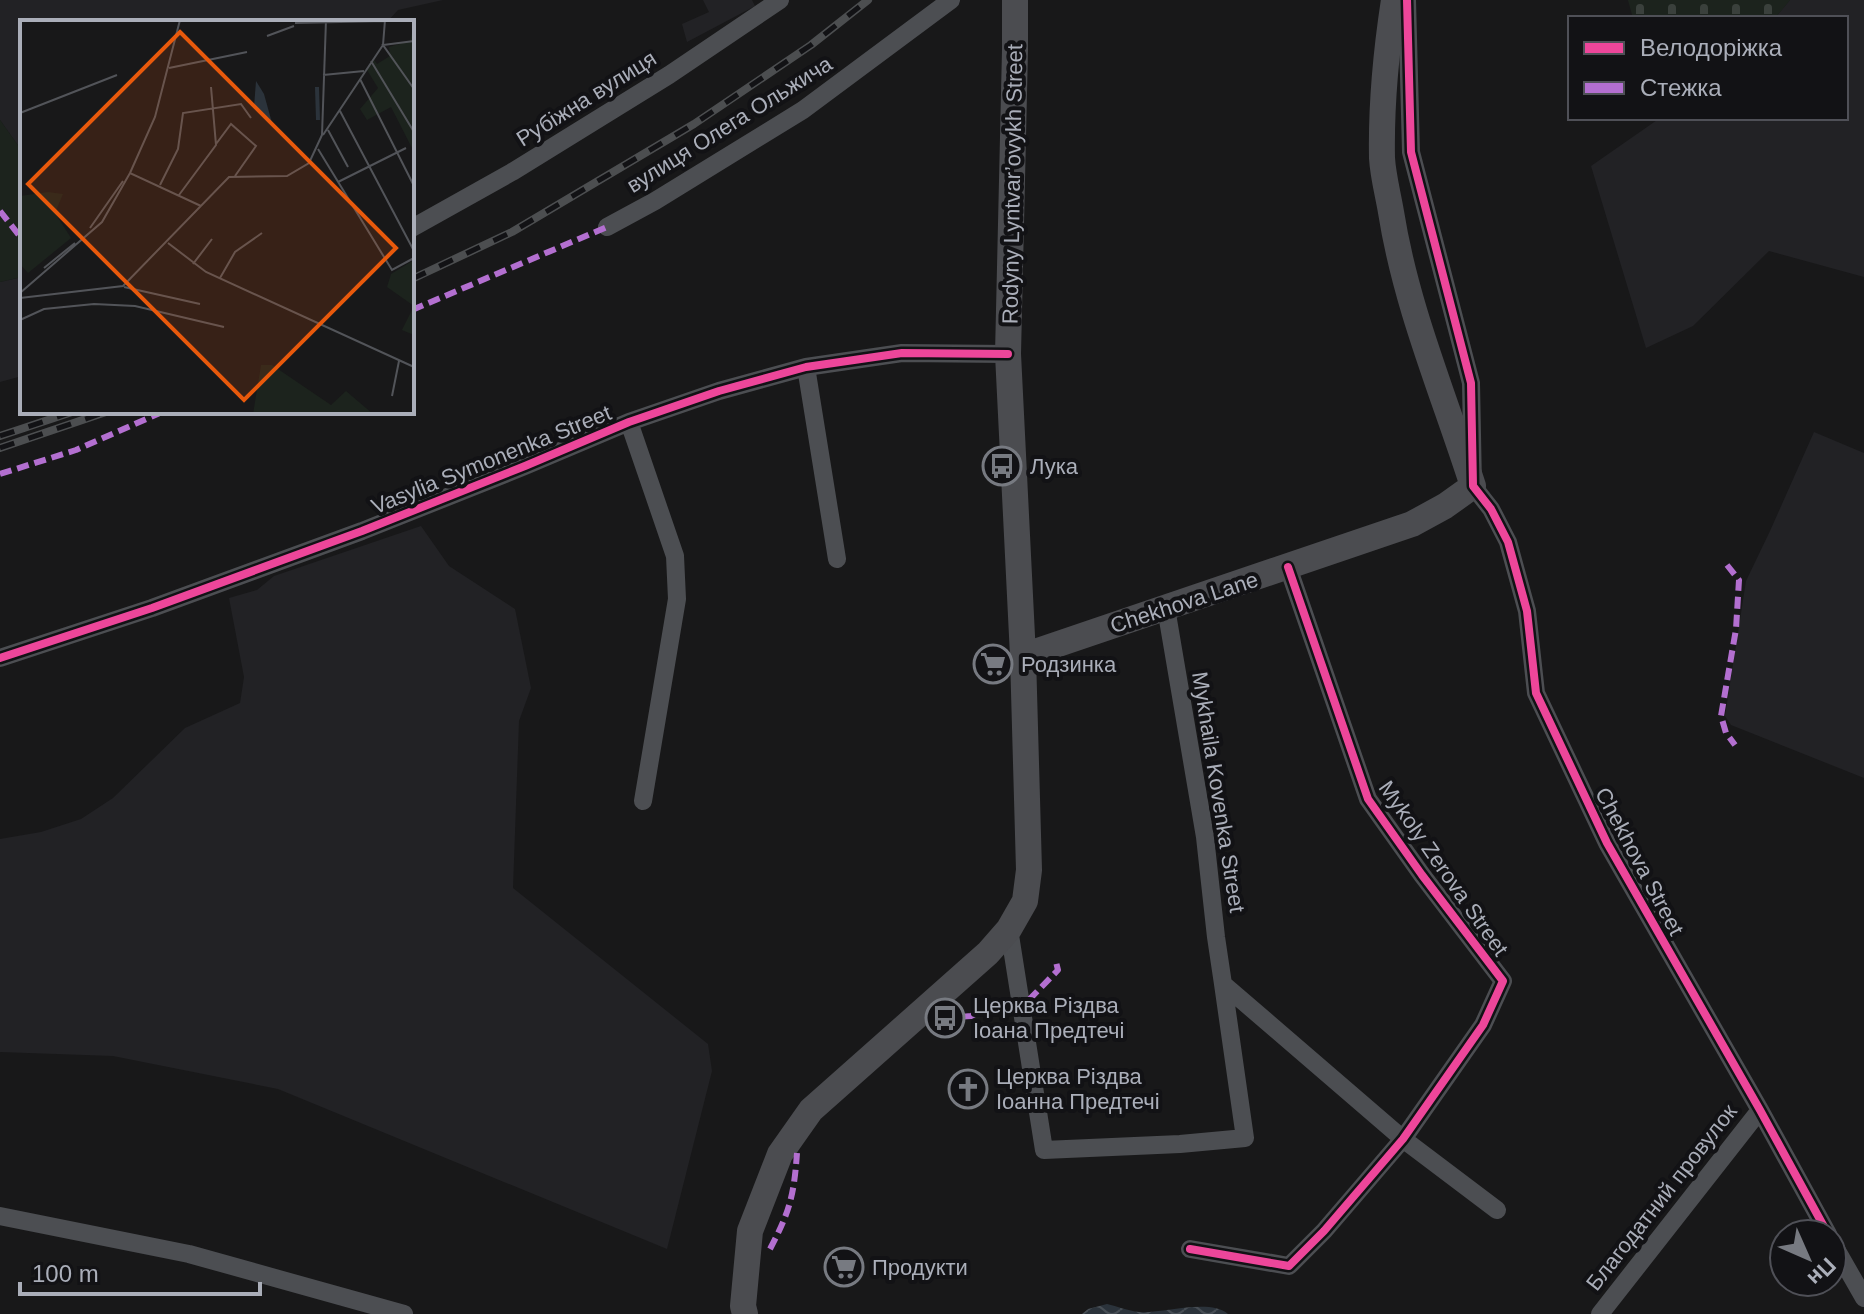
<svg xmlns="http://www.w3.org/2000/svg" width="1864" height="1314" viewBox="0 0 1864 1314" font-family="Arial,sans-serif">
	<defs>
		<pattern id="cemetery-stones" width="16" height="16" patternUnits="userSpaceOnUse" patternTransform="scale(2)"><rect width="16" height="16" fill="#1c231d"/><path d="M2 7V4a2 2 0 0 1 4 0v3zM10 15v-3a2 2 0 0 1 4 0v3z" fill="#3a403c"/></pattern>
		<pattern id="water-waves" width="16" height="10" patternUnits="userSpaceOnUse" patternTransform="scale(2)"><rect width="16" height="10" fill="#2b333b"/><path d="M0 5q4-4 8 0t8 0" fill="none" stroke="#474e55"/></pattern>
	</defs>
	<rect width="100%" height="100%" fill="#181819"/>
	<!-- built -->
	<path fill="#222225" d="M0 0H443L398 10 387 22H22V151L0 120Z
		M703 0H752L755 6 687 42 682 24 709 12Z
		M1790 0H1864V277L1769 251 1693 326 1646 348 1591 166 1660 118H1846V18H1775Z
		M22 277V376L0 382V282Z
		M1814 432 1864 453V778L1731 725 1725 716 1746 581 1770 531Z
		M421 526 449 566 515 609 531 688 519 721 513 888 708 1044 712 1071 667 1249 278 1089 113 1056 0 1052V839L41 832 81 819 113 798 185 728 240 703 244 677 229 598 257 590 274 576Z"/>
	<!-- green -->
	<path fill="#1c231d" d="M0 120 22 151V277L0 282Z"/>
	<!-- cemetery -->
	<path fill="url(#cemetery-stones)" d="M1628 0H1790L1775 18H1633Z"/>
	<!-- water -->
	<path fill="url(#water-waves)" d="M1107 1304C1117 1306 1128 1311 1139 1312 1162 1314 1209 1298 1228 1314H1082L1088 1309Z"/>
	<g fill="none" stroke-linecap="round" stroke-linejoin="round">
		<!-- minor -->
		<path stroke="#4c4e52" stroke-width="18" d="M1407 0 1411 152 1471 383 1473 486 1491 509 1508 542 1527 611 1536 693 1607 843 1760 1110 1828 1234
			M607 227 655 201 803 110 951 0
			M412 228 512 172 669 75 780 0
			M806 367 837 559
			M629 422 675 556 677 599 643 801
			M1166 608 1205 837 1216 937 1223 984 1403 1139 1497 1210
			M0 658 152 608 362 531 525 466 629 422 719 391 806 367 902 353 1008 354
			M1009 929 1044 1150 1180 1144 1245 1138 1223 984
			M0 1216 189 1254 404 1314
			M1832 1242 1864 1298
			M1190 1249 1289 1266 1324 1231 1403 1139 1483 1025 1503 981 1422 875 1368 799 1288 567
			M1600 1314 1760 1110"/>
		<!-- secondary -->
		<path stroke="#4b4c50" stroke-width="26" d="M1023 656 1412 524 1445 506 1473 486C1444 395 1406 307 1391 212 1388 194 1383 176 1382 158 1381 105 1386 52 1394 0
			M745 1314 743 1306 750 1231 780 1154 811 1110 988 953 1009 929 1025 901 1029 870 1023 656 1008 354 1015 50V0"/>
		<defs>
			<path id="rail" d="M412 279 512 232 694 124 811 45 868 0
				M0 436 72 412
				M0 448 106 412"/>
		</defs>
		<!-- rail casing -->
		<use href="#rail" stroke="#4c4e50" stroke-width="8"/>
		<!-- rail -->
		<use href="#rail" stroke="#121215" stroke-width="5" stroke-dasharray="15" stroke-linecap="butt"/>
		<!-- quiet -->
		<path stroke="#b36fd0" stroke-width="6" stroke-dasharray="12 6" stroke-linecap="butt" d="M0 211 22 239
			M412 310 607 227
			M0 474 76 450 162 412
			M1727 565 1739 580 1736 629 1721 716 1726 733 1735 745
			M945 1018 971 1016 995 1005 1021 1008 1058 970 1056 962
			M770 1249C790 1211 794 1195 797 1153"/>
		<defs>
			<path id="cycleway" d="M1407 0 1411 152 1471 383 1473 486 1491 509 1508 542 1527 611 1536 693 1607 843 1760 1110 1828 1234
				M0 658 152 608 362 531 525 466 629 422 719 391 806 367 902 353 1008 354
				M1190 1249 1289 1266 1324 1231 1403 1139 1483 1025 1503 981 1422 875 1368 799 1288 567"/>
		</defs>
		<!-- cycleway casing -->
		<use href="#cycleway" stroke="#121215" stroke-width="13"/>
		<!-- cycleway -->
		<use href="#cycleway" stroke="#ed469a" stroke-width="8"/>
	</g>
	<!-- icons -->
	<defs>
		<symbol id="bus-ring" viewBox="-11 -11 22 22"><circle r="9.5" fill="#121215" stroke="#777a81" stroke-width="1.5"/><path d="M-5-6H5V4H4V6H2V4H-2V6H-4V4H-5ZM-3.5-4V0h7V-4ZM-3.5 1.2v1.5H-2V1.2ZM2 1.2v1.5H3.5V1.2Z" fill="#777a81"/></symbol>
		<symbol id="supermarket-ring" viewBox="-11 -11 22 22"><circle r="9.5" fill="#121215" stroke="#777a81" stroke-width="1.5"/><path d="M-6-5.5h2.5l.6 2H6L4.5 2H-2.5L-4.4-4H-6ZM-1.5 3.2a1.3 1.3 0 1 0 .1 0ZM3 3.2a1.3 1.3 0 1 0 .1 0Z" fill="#777a81"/></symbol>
		<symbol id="church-ring" viewBox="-11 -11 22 22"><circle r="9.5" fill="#121215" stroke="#777a81" stroke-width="1.5"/><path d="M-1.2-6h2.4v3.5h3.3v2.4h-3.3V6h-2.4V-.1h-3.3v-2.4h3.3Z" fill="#777a81"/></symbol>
	</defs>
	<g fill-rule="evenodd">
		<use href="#bus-ring" x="980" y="444" width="44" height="44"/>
		<use href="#supermarket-ring" x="971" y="642" width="44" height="44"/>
		<use href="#bus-ring" x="923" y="996" width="44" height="44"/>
		<use href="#church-ring" x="946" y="1067" width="44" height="44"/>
		<use href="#supermarket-ring" x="822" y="1245" width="44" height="44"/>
	</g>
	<g text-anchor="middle" stroke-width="8" stroke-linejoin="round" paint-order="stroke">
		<!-- street labels -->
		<g font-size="22" fill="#aaaeb9" stroke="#121215">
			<text transform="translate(586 98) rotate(-32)" y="8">Рубіжна вулиця</text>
			<text transform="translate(729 124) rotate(-32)" y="8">вулиця Олега Ольжича</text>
			<text transform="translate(1012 184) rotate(-89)" y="8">Rodyny Lyntvar’ovykh Street</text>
			<text transform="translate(491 459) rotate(-22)" y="8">Vasylia Symonenka Street</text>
			<text transform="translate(1184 602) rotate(-18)" y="8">Chekhova Lane</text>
			<text transform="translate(1219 792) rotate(81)" y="8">Mykhaila Kovenka Street</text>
			<text transform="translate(1640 861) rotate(62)" y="8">Chekhova Street</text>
			<text transform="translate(1444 868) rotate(55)" y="8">Mykoly Zerova Street</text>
			<text transform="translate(1661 1197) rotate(-52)" y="8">Благодатний провулок</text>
		</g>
		<!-- poi labels -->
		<g font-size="22" fill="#aaaeb9" stroke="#121215" text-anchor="start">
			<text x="1030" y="474">Лука</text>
			<text x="1021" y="672">Родзинка</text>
			<text x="973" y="1013">Церква Різдва<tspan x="973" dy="25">Іоана Предтечі</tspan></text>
			<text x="996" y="1084">Церква Різдва<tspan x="996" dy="25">Іоанна Предтечі</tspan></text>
			<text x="872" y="1275">Продукти</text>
		</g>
	</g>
	<!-- overview -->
	<g transform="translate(20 20)">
		<rect width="394" height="394" fill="#181819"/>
		<path d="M392 12H394V132L371 87 347 100 340 89 358 68 347 50 354 40 357 44 370 36 369 27 390 21ZM394 240V315L382 310 394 286 367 267 371 254ZM241 345H252L311 385 326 371 353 394H233Z" fill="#1c231d"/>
		<path d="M28 172 43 174 35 193 51 218 8 253 0 244V176Z" fill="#1c231d"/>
		<path d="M236 61 244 74 252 103 234 87Z" fill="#2b333b"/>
		<path fill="none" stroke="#2b333b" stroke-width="4" d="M297 67 298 100"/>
		<path fill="none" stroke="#525459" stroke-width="2" d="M275 3 365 1M247 16 274 6M394 21 363 25 394 69M351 41 394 112M149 48 227 32M303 55 344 51M340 59 394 166M320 91 394 231M0 93 97 55M308 110 328 147M303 115 363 25 365 0M196 124 211 104 236 126 215 156M298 129 372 250 394 238M110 153 135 97 160 0M318 162 386 128M140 165 158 129 163 93 221 84 231 98M159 175 196 125 191 67M70 208 103 161M148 223 186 252 394 347M173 244 192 219M24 248 55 223M200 258 215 232 242 213M104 267 180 284M0 273 82 202 110 153 181 186M0 278 103 266 209 157 267 156 289 143 302 115 306 0M0 300 24 289 74 284 115 286 204 307M372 376 379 341"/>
		<path fill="#e8590c" fill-opacity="0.15" stroke="#e8590c" stroke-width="4" d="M160 12 376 228 224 380 8 164Z"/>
		<rect width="394" height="394" fill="none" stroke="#aaaeb9" stroke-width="4"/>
	</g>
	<!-- legend -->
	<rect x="1568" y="16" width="280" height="104" fill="#121215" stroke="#4f5057" stroke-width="2"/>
	<rect x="1584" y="42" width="40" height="12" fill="#ed469a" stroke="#4f5057" stroke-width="2"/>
	<text x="1640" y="56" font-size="24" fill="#aaaeb9">Велодоріжка</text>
	<rect x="1584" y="82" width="40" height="12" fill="#b36fd0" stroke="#4f5057" stroke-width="2"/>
	<text x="1640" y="96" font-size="24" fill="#aaaeb9">Стежка</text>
	<!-- north arrow -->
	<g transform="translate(1808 1258) rotate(135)"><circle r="38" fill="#121215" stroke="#4f5057" stroke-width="2"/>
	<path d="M0-6L14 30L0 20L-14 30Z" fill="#777a81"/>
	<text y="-12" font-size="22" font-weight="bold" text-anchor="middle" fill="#aaaeb9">Пн</text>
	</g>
	<!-- scale -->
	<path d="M20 1282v12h240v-12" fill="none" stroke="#aaaeb9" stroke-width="4"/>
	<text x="32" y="1282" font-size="24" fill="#aaaeb9" stroke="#121215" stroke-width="6" paint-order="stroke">100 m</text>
</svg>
